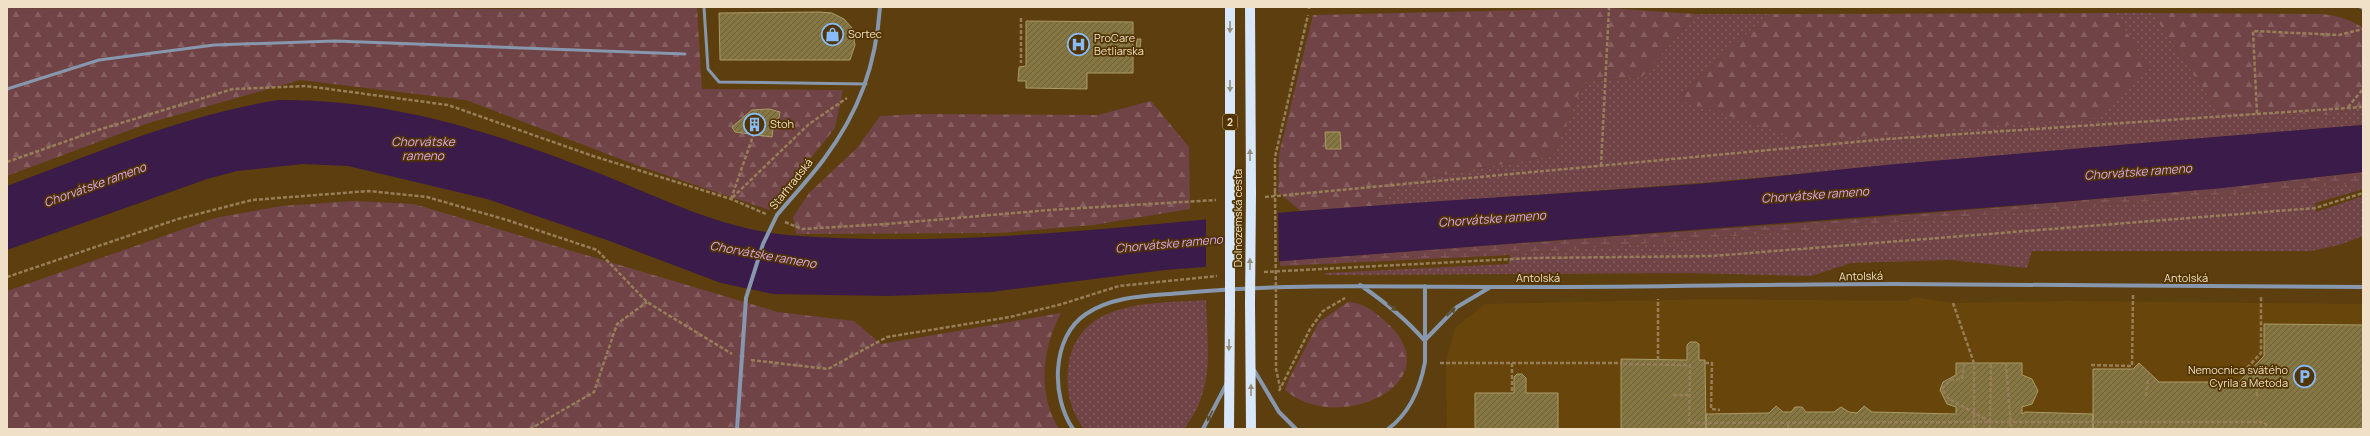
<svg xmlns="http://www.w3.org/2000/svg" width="2370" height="436" viewBox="0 0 2370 436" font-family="Manrope,sans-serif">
	<defs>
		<pattern id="grass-dots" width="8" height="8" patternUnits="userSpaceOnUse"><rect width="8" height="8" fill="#704346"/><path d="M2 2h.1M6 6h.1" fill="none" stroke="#855e5f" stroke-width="1.8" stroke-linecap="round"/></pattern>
		<pattern id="forest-firs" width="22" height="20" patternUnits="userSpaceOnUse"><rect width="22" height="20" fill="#704346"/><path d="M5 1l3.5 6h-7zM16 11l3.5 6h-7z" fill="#855e5f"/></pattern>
		<pattern id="wetland-marsh" width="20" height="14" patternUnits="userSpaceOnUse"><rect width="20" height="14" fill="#704346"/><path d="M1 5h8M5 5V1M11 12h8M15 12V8" fill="none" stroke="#855e5f"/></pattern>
		<pattern id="building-hatch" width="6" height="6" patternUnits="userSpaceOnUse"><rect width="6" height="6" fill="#857642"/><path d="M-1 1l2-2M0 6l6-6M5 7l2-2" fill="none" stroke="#6a5f3f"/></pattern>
	</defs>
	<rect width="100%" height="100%" fill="#5c3e0f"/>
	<!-- built -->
	<path fill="#68460b" d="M1914 297 1953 303 2070 301 2363 304V429H1447L1446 362 1455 328 1485 304 1708 299 1907 301Z"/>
	<!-- grass -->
	<path fill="url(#grass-dots)" d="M7 7H188L7 9Z
		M2115 13H2152L2218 111 2327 115 2363 106V125L2049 151 1700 183 1383 206 1397 182 1553 156 1584 82 1642 77 1696 14H1768L1677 99 2149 69Z
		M2353 184 2357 191 2315 203 2316 212 2363 196V236L2339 245 2311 251H2032L2027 268 1950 260 1851 263 1811 276 1688 273 1325 275V273L1509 264 1510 255Z
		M1206 300C1207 347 1216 389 1184 429H1084C1070 410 1066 392 1068 369 1076 298 1153 304 1206 300Z"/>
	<!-- forest -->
	<path fill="url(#forest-firs)" d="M188 7 514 9 697 7 702 89 843 90 835 128 769 210 636 165 466 100 300 80 149 123 7 176V9Z
		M1609 8 1696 14 1642 77 1584 82 1553 156 1397 182 1383 206 1301 211 1278 192 1279 154 1313 15Z
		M2115 13 2149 69 2096 118 1805 141 1677 99 1768 14Z
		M2152 13 2320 14C2336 15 2350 19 2363 28V106L2327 115 2218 111Z
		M1151 101 1189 147 1190 209 1093 225 999 233 796 234 793 217 809 193 857 148 880 116 921 114 1098 115Z
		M353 201 414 204 778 312 854 321 881 344 1061 313C1042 348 1037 394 1059 429H7V291L215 218 281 206Z
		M1348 302C1362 302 1374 311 1385 321 1456 383 1337 436 1285 390L1289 379 1319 322Z"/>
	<!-- wetland -->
	<path fill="url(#wetland-marsh)" d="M2363 172V189L2357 191 2353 184 1510 255 1280 266V261C1641 233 2003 213 2363 172Z"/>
	<!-- water -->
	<path fill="#3b1b49" d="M278 100C395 99 499 134 606 176 665 200 723 229 787 235 968 250 1147 222 1327 209 1450 200 1574 193 1697 184 1768 178 1838 169 1908 163 2060 150 2211 137 2363 125V172L2223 188 2060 202 1165 270 991 292 889 296 773 294 721 283 607 240 487 199 348 166 303 164 237 171 207 179 7 250V186C96 153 183 115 278 100Z"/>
	<!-- pier -->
	<path fill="#5c3e0f" d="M1278 210 1279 263 1206 269V216Z"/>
	<!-- building -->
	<path fill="url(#building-hatch)" stroke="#aa9b66" d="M820 12 832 13 844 19 852 28 855 45 850 60H720L719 13Z
		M1026 21 1133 22V73H1087V89L1026 88V81H1018L1019 67 1026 66Z
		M1137 39H1141L1140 49H1136Z
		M769 109 780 112 779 118 774 121 772 137 735 132 732 127 752 110Z
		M1325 132H1340L1341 149H1326Z
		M2264 324 2363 325V429H2093V369H2133L2139 363 2159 382H2239L2264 356Z
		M1690 342H1696L1699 344V360H1705L1706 429H1621V359L1687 360V345Z
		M1956 363H2022V375L2032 379 2038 391 2032 404 2022 407V414L2025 412 2093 414V429H1706V414L1769 413 1776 406 1783 412H1791L1795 407H1802L1806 412H1834L1841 407 1849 412 1857 413 1864 406 1872 412 1956 414V407L1947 404 1940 390 1943 382 1956 375Z
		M1517 374H1522L1526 378V393H1558V429H1475V393H1514V377Z"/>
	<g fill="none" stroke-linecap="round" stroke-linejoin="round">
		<!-- path -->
		<path stroke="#977e58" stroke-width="2.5" stroke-dasharray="4 2" stroke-linecap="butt" d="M1309 9V7
			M1021 18V63
			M2348 107 2363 89
			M2257 114 2363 107
			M754 133 731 199 809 124 847 98
			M7 162 98 130 233 89 306 86 448 105 593 156 731 199 766 214
			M1601 166 1609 8
			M1275 192V157L1308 15
			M1265 197 1887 139 2257 114 2253 31 2339 35 2363 29
			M785 222 802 229 887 224 1049 210 1216 200
			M1264 272 1532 258 1712 256 2315 208 2363 193
			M7 277 178 219 252 200 369 191 427 197 507 220 597 250 647 302 732 354
			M1276 302V369L1280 387
			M1953 303 1974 363V429
			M751 360 828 369 887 337 1010 317 1062 304 1119 286 1217 276
			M1658 360V299
			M1440 363H1621
			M1512 363V393
			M1705 363H1712L1711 409 1720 410
			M1964 363 1962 379 1950 380 1942 389 1949 399 1989 421
			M2006 363 2011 429
			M1623 364 1690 365 1689 423 1990 422
			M2091 365 2132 366 2133 295
			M2243 372 2261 353V297
			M1279 391 1310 329 1323 311 1345 298
			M1673 395H1689
			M2146 396 2148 380
			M2257 396V367
			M1990 422 1991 363
			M1788 424V429
			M530 429 594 392 617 324 647 302
			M1990 429V422H2264L2269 429"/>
		<!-- lane -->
		<path stroke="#8697ae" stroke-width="3" d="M704 7 708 69 719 82 866 84
			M7 89 99 60 214 45 335 41 685 54"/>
		<!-- street -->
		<path stroke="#8697ae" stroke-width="4" d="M2361 7 2363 8
			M777 215C793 196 810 178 824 159 859 112 876 65 880 7
			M1360 285C1385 302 1405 318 1424 340
			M1425 340 1457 307 1489 288
			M1254 370 1279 412 1296 429
			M737 429 746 298
			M1073 429C1051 397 1051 337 1086 314 1114 295 1151 296 1182 293 1286 283 1389 287 1493 287 1627 288 1762 284 1896 284 2052 284 2207 287 2363 287
			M1203 429 1227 383
			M1388 429C1410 413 1420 389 1425 362V286"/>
		<!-- primary -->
		<path stroke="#d8e7f9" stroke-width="10" d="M1230 7V196
			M1250 7 1251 194
			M1250 303 1251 429
			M1229 429 1230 306"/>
		<!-- path-bridge -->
		<path stroke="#977e58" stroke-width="2.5" stroke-dasharray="4 2" stroke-linecap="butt" d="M1275 192 1276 302"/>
		<!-- street-bridge -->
		<path stroke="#8697ae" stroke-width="4" d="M746 298 763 244 777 215"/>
		<!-- primary-bridge -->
		<path stroke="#d8e7f9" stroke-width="10" d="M1250 303 1251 194
			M1230 306V196"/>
	</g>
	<!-- one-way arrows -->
	<defs><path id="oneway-solid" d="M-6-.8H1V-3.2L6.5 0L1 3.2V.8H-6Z"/></defs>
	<g fill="#948e7c">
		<use href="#oneway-solid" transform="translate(1230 27) rotate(90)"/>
		<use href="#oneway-solid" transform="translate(1230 86) rotate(90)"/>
		<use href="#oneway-solid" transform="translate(1250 155) rotate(-90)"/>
		<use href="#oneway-solid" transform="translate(1250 264) rotate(-90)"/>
		<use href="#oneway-solid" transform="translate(1229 345) rotate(91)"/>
		<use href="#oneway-solid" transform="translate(1251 390) rotate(-90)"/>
	</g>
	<g fill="#5e4d2c">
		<use href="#oneway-solid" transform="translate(1392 307) rotate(38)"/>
		<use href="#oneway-solid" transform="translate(1451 312) rotate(-43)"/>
		<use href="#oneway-solid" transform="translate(1210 416) rotate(117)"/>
	</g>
	<!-- icons -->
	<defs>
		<symbol id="shop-ring" viewBox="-11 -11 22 22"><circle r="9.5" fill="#513400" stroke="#87bbfb" stroke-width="1.5"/><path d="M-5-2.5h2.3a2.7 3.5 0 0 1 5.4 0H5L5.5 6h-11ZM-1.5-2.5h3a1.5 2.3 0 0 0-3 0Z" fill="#87bbfb"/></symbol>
		<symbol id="hospital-ring" viewBox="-11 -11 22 22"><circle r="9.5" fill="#513400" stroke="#87bbfb" stroke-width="1.5"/><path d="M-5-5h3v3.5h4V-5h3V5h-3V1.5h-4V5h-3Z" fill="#87bbfb"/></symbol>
		<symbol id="building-ring" viewBox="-11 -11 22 22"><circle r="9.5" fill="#513400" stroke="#87bbfb" stroke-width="1.5"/><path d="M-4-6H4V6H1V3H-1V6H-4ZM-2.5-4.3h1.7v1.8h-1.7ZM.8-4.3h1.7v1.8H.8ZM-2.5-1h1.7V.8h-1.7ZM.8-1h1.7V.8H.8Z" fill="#87bbfb"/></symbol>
		<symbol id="parking-ring" viewBox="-11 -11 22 22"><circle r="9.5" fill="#513400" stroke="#87bbfb" stroke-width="1.5"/><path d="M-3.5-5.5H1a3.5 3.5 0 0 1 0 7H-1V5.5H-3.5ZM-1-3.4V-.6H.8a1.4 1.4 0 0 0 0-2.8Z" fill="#87bbfb"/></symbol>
	</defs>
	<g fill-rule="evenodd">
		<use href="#shop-ring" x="820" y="22" width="25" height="25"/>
		<use href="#hospital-ring" x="1066" y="32" width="25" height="25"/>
		<use href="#building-ring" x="742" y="112" width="25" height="25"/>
		<use href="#parking-ring" x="2292" y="364" width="25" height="25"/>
	</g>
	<g text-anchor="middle" stroke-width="3.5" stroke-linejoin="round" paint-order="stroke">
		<!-- shield labels -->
		<rect fill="#513400" stroke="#c1ac8c" stroke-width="1" x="1223" y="114" width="14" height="16" rx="3"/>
		<g font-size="10" font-weight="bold" fill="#f1e0c8">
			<text x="1230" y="126">2</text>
		</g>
		<!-- poi labels -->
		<g font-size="11" fill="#f1e0c8" stroke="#513400" text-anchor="start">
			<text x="848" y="38">Sortec</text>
			<text x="1094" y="42">ProCare<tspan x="1094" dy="13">Betliarska</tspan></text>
			<text x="770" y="128">Stoh</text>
			<text x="2288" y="374" text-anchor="end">Nemocnica svätého<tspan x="2288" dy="13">Cyrila a Metoda</tspan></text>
		</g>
		<!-- street labels -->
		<g font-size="11" fill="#f1e0c8" stroke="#513400">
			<text transform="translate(791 184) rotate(-51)" y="4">Starhradská</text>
			<text transform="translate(1238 218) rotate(-90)" y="4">Dolnozemská cesta</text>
			<text transform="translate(1861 276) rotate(-1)" y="4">Antolská</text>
			<text x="1538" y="282">Antolská</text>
			<text x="2186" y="282">Antolská</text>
		</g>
		<!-- water labels -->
		<g font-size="12" font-style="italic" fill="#daa8f3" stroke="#513400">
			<text x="423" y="146">Chorvátske<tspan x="423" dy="14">rameno</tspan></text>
			<text transform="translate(2138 172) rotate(-4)" y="4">Chorvátske rameno</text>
			<text transform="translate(95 185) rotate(-20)" y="4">Chorvátske rameno</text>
			<text transform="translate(1815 195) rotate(-4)" y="4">Chorvátske rameno</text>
			<text transform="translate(1492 219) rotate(-4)" y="4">Chorvátske rameno</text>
			<text transform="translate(1169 244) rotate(-5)" y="4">Chorvátske rameno</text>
			<text transform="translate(763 255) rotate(10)" y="4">Chorvátske rameno</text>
		</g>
	</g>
	<!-- border -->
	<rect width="2370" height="436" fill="none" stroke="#f1e0c8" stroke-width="16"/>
</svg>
